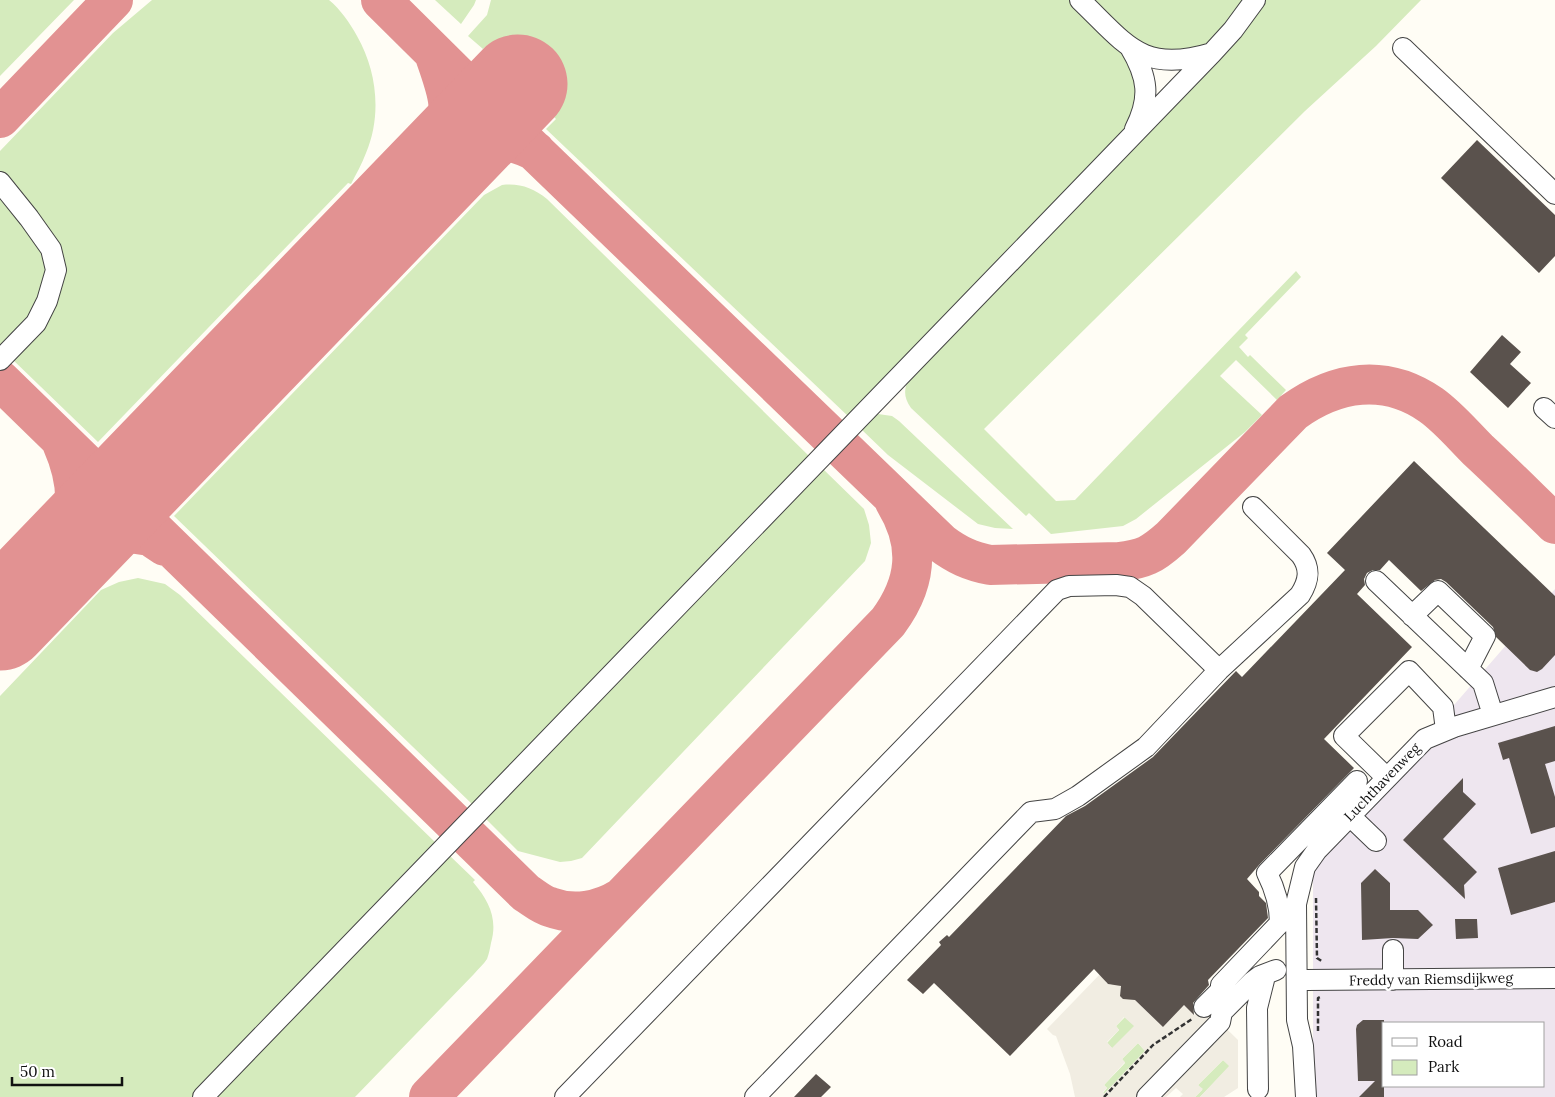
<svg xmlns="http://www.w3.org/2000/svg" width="1555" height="1097" viewBox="0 0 1555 1097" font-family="Lora,serif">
	<rect width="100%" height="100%" fill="#fffdf5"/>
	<!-- industrial -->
	<path fill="#eee6ef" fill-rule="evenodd" d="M1555 589V1097H1313V867ZM1384 1023H1544V1086H1384Z"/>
	<!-- green -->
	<path fill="#d5ebbd" d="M0 0H74L0 76Z
		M152 0H329C340 9 350 23 357 36 377 71 382 115 366 153 362 164 356 174 351 184L348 183 98 442 11 358 55 306 60 291 62 273 24 201 0 172V151L113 33Z
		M435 0H476L474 5 461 24Z
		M491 0H1070L1126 56 1138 88 1131 123 850 418 546 129 556 119 554 117 557 112 488 45 483 49 468 36 487 15Z
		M1090 0H1248L1212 42 1199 49 1173 54 1138 43Z
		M1262 0H1421L1376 46 1305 111 984 429 1056 501 1075 500 1296 271 1301 277 1245 335 1248 338 1239 347 1248 357 1250 355 1286 390 1277 400 1236 360 1220 376 1262 415 1245 432 1136 519 1123 526 1051 534 1029 513 1026 516 911 408C903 397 904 389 909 377Z
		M502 185C520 183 533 188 547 199L809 456 472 804 174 516 484 195Z
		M0 191 40 244 47 273 42 303 0 347Z
		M878 414 892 416 899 421 1013 529 995 528 978 524 888 455 860 428 870 417Z
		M822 468 864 509 869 525 871 543 865 561 582 858 571 861 560 862 518 851 484 817Z
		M138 578 165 584 180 595 437 844 192 1097H0V696L101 590 119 582Z
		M448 854 475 880 473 882C489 901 498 919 491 943 490 948 489 954 487 959 484 964 478 969 474 974L355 1097H215Z
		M1125 1017 1135 1026 1113 1049 1107 1043 1119 1030 1116 1026Z
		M1138 1043 1145 1051 1104 1094 1103 1093 1107 1088 1104 1085 1125 1063 1122 1059Z
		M1223 1060 1230 1066 1200 1097H1195L1202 1090 1198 1085Z"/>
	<!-- plaza -->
	<path fill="#f1ede2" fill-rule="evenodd" d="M1104 970 1106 983 1111 985 1115 981 1123 989 1120 994 1122 998 1127 999 1131 996 1163 1027 1184 1005 1194 1015 1203 1006 1238 1040V1088L1224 1097H1200L1229 1066 1223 1060 1198 1085 1203 1089 1195 1097H1180L1183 1094 1176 1088 1166 1097H1075L1070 1074 1056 1036 1053 1035 1047 1029ZM1124 1017 1134 1026 1112 1048 1107 1042 1119 1030 1116 1026ZM1138 1043 1145 1051 1104 1094 1103 1092 1107 1088 1104 1085 1125 1062 1122 1059Z"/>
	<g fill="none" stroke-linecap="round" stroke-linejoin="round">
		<!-- taxiway -->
		<path stroke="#e29292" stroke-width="40" d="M381 0 493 111 941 543C957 555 970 561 990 565L1119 562C1144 559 1152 555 1171 538L1293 412C1336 381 1385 373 1431 405 1448 417 1463 435 1478 450 1504 474 1529 499 1555 524
			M434 53C445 85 454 105 446 140 443 152 435 164 430 175 470 142 484 127 535 151
			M0 118 113 0
			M0 380 526 893C534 898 542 905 550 907 574 916 600 911 621 898
			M54 563C61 550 70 534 73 520 79 493 73 468 62 443
			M54 565 93 534 123 532 150 536 165 546
			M429 1097 888 622C917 583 921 545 895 502"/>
		<!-- runway -->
		<path stroke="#e29292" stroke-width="99" d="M0 621 518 84"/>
	</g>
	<!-- building -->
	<path fill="#5a524d" d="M1477 140 1555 215V256L1539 273 1441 178Z
		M1502 335 1521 352 1510 364 1531 383 1508 408 1470 372Z
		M1414 461 1555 596V655L1542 669 1537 672 1530 670 1496 637 1493 627 1446 582 1441 579 1435 580 1421 591 1389 560 1380 570H1373L1367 573 1364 579 1365 585 1357 594 1412 647 1324 739 1354 768 1259 865 1247 879 1259 892V896L1266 903 1268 918 1208 980 1209 985 1193 1003 1194 1015 1184 1005 1163 1027 1135 1000 1123 999 1120 996 1121 986 1108 984 1094 969 1010 1056 934 983 923 994 907 980 941 945 939 942 947 935 949 937 1066 816 1085 806 1153 757 1236 671 1242 677 1345 570 1327 553Z
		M1555 726V761L1545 764 1555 797V827L1531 834 1509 758 1503 760 1498 743Z
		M1463 778V792L1476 804 1443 839 1477 872 1464 885 1465 899 1403 840Z
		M1555 851V902L1511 915 1498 868Z
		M1375 869 1390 883V910H1418L1433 925 1418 939 1393 938 1362 940 1361 883Z
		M1455 919H1477L1478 938 1456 939Z
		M1363 1020H1384V1097H1359L1375 1081H1358L1356 1029 1357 1025Z
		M816 1074 831 1087 821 1097H794Z"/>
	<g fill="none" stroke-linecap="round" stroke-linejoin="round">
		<defs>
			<path id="minor" d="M1080 0C1127 45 1142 74 1212 53
				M1130 47C1148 77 1151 98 1135 129
				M1403 48 1555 194
				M0 182 29 218 51 249 56 270 47 301 36 323 0 360
				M1544 408 1555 418
				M1376 581 1483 683 1493 715
				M1412 616 1438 591 1485 636 1468 669
				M1387 778 1344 736 1409 671 1443 707 1446 730
				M1350 816 1376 841
				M1393 950V980
				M1306 980 1555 978
				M1204 1007 1222 989 1221 985 1280 923C1280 905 1275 889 1267 873L1357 781
				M1258 1089 1257 1008 1264 980
				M203 1097 1212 53 1233 30 1255 0
				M565 1097 1057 590 1069 586 1116 585 1130 587 1143 596 1219 670
				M755 1097 1031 812 1055 809 1078 796 1146 747 1219 670 1300 595C1309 581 1311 569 1301 555L1253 507
				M1147 1097 1220 1022 1222 1012 1252 982 1260 976 1276 970
				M1306 1097 1303 1046 1297 1020 1296 904 1305 867 1317 850 1425 739 1454 727 1555 697"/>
		</defs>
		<!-- minor casing -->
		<use href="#minor" stroke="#444" stroke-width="22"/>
		<!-- path -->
		<path stroke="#333" stroke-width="2.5" stroke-dasharray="5 2.5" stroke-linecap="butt" d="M1316 898 1317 958 1323 962
			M1318 1031V998L1320 997
			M1104 1097 1153 1045 1192 1019"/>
		<!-- minor -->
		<use href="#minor" stroke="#fff" stroke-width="20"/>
	</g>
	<g text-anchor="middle" stroke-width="5" stroke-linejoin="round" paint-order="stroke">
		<!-- street labels -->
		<g font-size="14" fill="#111" stroke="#fff">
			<text transform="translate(1382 782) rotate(-46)" y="5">Luchthavenweg</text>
			<text transform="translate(1431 979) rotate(-1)" y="5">Freddy van Riemsdijkweg</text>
		</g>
	</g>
	<!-- legend -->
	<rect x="1382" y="1022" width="162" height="65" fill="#ffffff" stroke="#a0a0a0"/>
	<rect x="1392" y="1038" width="25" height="8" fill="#ffffff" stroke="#a0a0a0"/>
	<text x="1428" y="1047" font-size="15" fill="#111111">Road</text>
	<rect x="1392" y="1060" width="25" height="15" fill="#d5ebbd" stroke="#a0a0a0"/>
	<text x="1428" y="1072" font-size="15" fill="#111111">Park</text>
	<!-- scale -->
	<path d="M12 1077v8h110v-8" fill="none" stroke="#111111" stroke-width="2.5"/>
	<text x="20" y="1077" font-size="15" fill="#111111" stroke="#ffffff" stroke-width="4" paint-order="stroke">50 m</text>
</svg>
